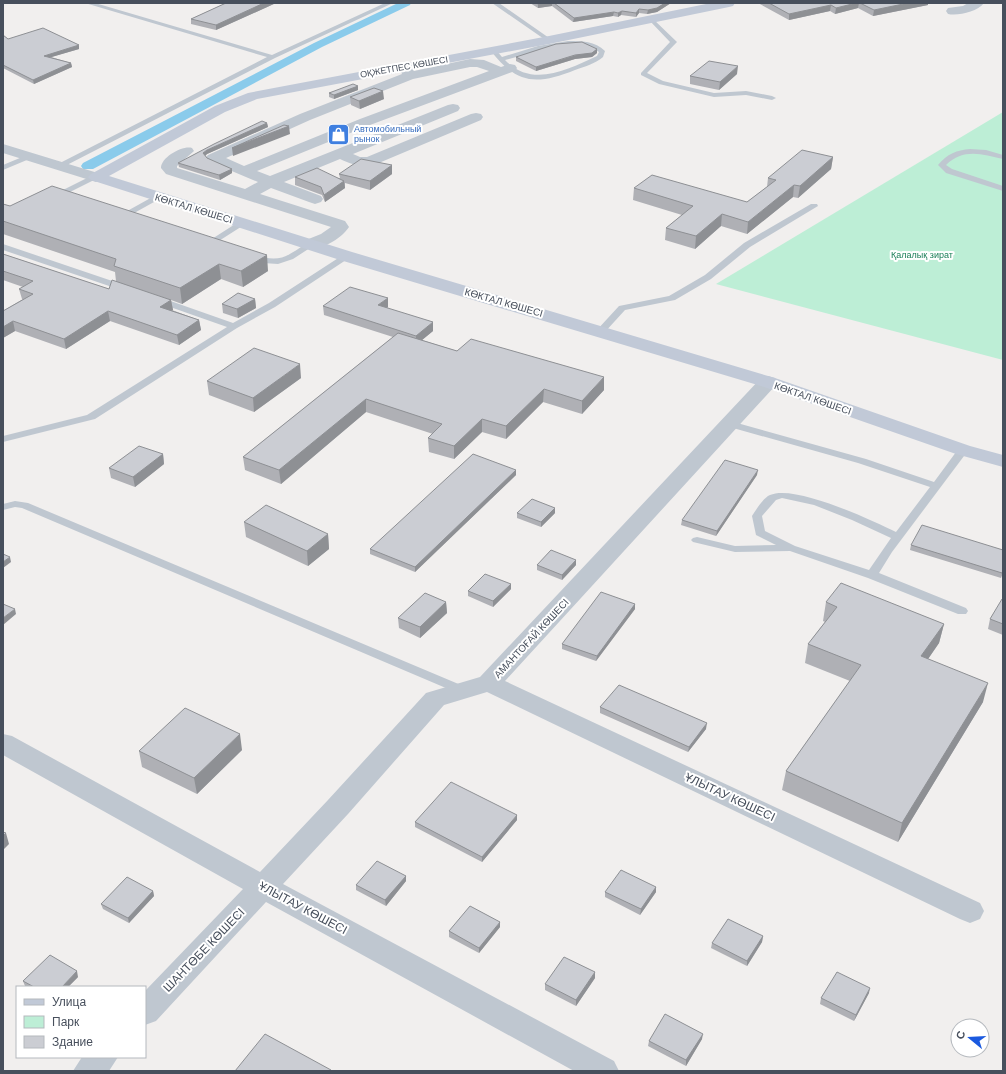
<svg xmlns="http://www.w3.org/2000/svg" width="1006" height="1074" viewBox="0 0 1006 1074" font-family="Arial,sans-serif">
	<rect width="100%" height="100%" fill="#f1efee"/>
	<!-- green -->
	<path fill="#bdeed6" d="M1003 112V360L716 284Z"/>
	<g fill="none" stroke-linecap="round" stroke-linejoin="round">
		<!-- canal -->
		<path fill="#8acbeb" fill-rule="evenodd" d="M398 3H411L410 5 322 47 93 169H83L81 166 83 163 314 43Z"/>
		<!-- lane -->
		<path fill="#bfc7d0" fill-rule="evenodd" d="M85 3H95L272 55 385 3H393L275 58 61 168 57 166 58 164 267 57Z
			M492 3H499L552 40 547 41Z
			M651 17 677 42 647 73 663 81 714 93 746 91 772 96 776 98 772 100 746 95 714 97 659 84 641 75V73L670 42 649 20 648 19Z
			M568 41C582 41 595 41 605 51L603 57C596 63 584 67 575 70 537 85 517 85 491 51L496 50 502 57 538 46ZM582 44 591 47 599 52 597 56C567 70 532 88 505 60L553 47Z
			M970 149 986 150 1003 155V159C982 154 963 148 946 165L952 169 1003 186V191L946 173 938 165C947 154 957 150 970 149Z
			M27 155H30L34 157 3 170V165Z
			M93 175H96L100 177 56 199H53L49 197Z
			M156 195H159L163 197 127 217H121L120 215Z
			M811 204H817L818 206 750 247 711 279 675 300 625 310 604 333H598L596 331 619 306 669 296 705 275 744 243Z
			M240 221H243L247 223 211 246H208L204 244Z
			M309 242H315L316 244 293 259 278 264 263 263 250 260 249 258 253 255C282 263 285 257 309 242Z
			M3 244 127 286 128 288 127 290H121L3 250Z
			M346 253 349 254 350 256 349 258 275 307 237 328 95 419 3 442V436L87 415 227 327 156 302 155 300 156 298H162L233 323 269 303Z
			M730 421 866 459 934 482 959 448H967L968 450 967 452 892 552 879 573 966 608 968 611 966 614H958L868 578 790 551 735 552 693 542 691 540 693 538 697 537 735 546 776 545 756 535 752 516C756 510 763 498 770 495 795 484 871 520 896 532L930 487 858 463 726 426 725 424ZM782 498 814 505 852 520 891 538 869 570 795 546 765 531 762 516 776 500Z
			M15 501 28 503 468 688 470 691 468 694 464 695 460 694 22 508 15 507 3 510V504Z"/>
		<!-- street -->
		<path fill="#bfc7d0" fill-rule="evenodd" d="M968 3H984C977 12 958 16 948 14L946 11 948 8 963 6Z
			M470 59 484 60 501 67 510 64 515 65 517 68 515 71 370 125 257 171 270 176 448 105 453 104 458 105 460 108 458 111 353 154 360 157H367L471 114 476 113 481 114 483 117 481 120 374 165C362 168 351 164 340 159L284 182 321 196 323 199 321 202 315 204 309 202 271 188 260 194 345 221 349 227C341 239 321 251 306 248L304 244 306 240 321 234 331 227 166 174 161 168C161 157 183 145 192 148L194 151 177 166V168L245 189 258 182 208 161 205 158 208 155 300 114 402 74 399 67 401 64H411L414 71ZM470 67H477L489 71 360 119 244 166 226 158 310 120 413 79Z
			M3 144 101 174 104 177 101 180 96 182 3 153Z
			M768 376 775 378 778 382 775 386 505 681 980 903 984 911 980 919 970 923 960 919 487 692 444 705 348 814 283 884 614 1061 619 1071H574L266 902 156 1021 145 1025V991L243 889 3 755V734L12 736 260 872 328 800 426 693 480 677 761 378Z
			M82 1057H118L109 1071H73Z"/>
		<!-- secondary -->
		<path fill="#c1c9d7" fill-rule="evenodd" d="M711 3H735L733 6 729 7 549 44 257 99 225 112 109 176 352 252 775 378 970 446 1003 455V467L956 454 761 386 340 260 91 180 88 177 91 174 215 106 248 93 549 36Z"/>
	</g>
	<!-- wall -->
	<path fill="#afb0b5" d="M226 3H276L216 30 191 24V19Z
		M530 3H671L657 12 647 14 639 13 636 17 621 15 618 17 613 16 573 22 552 6 538 8Z
		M758 3H928V5L873 16 858 8 835 14 830 11 789 20Z
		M3 35 8 39 79 49 51 57 71 63 72 67 34 84 3 68Z
		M597 49V53L592 57 575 59 536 71 516 61V57Z
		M737 74 719 90 690 84V76Z
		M358 86V90L334 99 329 97V93Z
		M350 97 384 99 360 109 351 105Z
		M267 123 268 127 207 154 205 156 207 158 232 169V173L220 180 179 167 178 163Z
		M833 157 831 169 798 198 793 197 747 234 721 226 695 249 665 240 666 228 682 215 633 200 634 188 747 202 767 187 768 178Z
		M392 165V174L370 190 345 183V188L325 202 322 195 295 185V177L340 178 339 174Z
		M3 204 10 206 268 271 243 287 221 279 182 304 171 300 173 310H172L199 320 201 330 179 345 110 321 66 349 15 331 3 338V311L23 299H22L19 289 23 287 3 280V254L109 289 116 281 115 272 3 234Z
		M255 299 256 308 238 318 223 313 222 304Z
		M323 306 388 307 387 308 433 331 422 340 457 351 604 390 582 414 543 402 506 439 482 432 454 459 429 452 428 438 433 434 366 412 281 484 245 470 243 457 393 337 324 315Z
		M301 378 254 412 209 395 207 381Z
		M163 454 164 464 135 487 111 478 109 468Z
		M516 470V475L415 572 370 554V549Z
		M757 475 716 536 681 525 682 520Z
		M555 508V513L541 527 517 518V513Z
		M244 522 328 534 329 549 308 566 246 537Z
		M911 545 1003 550V573L1001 578 910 550Z
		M537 565H576L562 580 537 570Z
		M511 584V589L493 607 468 596V591Z
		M1003 600V635L988 629 990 619Z
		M446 602 447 613 420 638 399 628 398 618Z
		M826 602 944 624 939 643 928 659 983 702 898 842 782 790 786 771 850 681 805 663 808 644 825 622 823 621Z
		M635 604V609L596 661 562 649V644Z
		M600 707 706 729 688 752 600 713Z
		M242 750 197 794 142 767 139 751Z
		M517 820 482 862 415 827V822Z
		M406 876V881L386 906 356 890V885Z
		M656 887V892L640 915 605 897V892Z
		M153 891 154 896 129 923 103 909 101 904Z
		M500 927 479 953 449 937V931Z
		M763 936 762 942 747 966 711 948 712 943Z
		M78 977 68 987H26L25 986 23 981Z
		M595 978 576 1006 545 990V984Z
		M869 993 854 1021 820 1004 821 998Z
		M702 1039 686 1066 648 1046 649 1041Z"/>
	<!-- shaded-wall -->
	<path fill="#8e9094" d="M264 3H276L216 30V25Z
		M545 3H552V6L538 8V4Z
		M665 3H671L657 12 647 14 648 10Z
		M856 3H859L858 8 835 14 836 8Z
		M908 3H928V5L873 16 874 10Z
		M831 5 830 11 789 20V14Z
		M639 9V13L636 17V13Z
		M622 11 621 15 618 17V13Z
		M614 12 613 16 573 22 574 18Z
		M79 45V49L45 59 44 56Z
		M597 49V53L592 57 575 59 536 71V67Z
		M71 63 72 67 34 84 33 80Z
		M738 66 737 74 719 90 720 82Z
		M358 86V90L334 99V95Z
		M383 91 384 99 360 109 359 101Z
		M267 123 268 127 207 154 204 157 203 153 207 150Z
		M289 126 290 134 233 156 232 148Z
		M833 157 831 169 798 198 800 186Z
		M392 165V174L370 190V181Z
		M232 169V173L220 180 219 175Z
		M344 181 345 188 325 202 324 195Z
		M794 185 793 197 747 234 748 222Z
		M722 214 721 226 695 249 696 236Z
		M267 255 268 271 243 287 241 271Z
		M219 264 221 279 182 304 180 288Z
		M388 298V307L379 314 378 305Z
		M255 299 256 308 238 318 237 309Z
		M171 300 173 310 162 317 160 307Z
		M108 311 110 321 66 349 64 339Z
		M199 320 201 330 179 345 177 335Z
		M13 321 15 331 3 338V327Z
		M433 322V331L416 345V336Z
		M300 364 301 378 254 412 253 398Z
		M604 377V390L582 414V401Z
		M544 389 543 402 506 439V426Z
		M366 399V412L281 484 279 470Z
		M482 419V432L454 459V446Z
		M163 454 164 464 135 487 133 477Z
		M516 470V475L415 572V567Z
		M758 470 757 475 716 536 717 531Z
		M555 508V513L541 527V522Z
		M328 534 329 549 308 566 307 551Z
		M10 557 11 562 3 568V562Z
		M576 560V565L562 580V575Z
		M511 584V589L493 607V601Z
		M446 602 447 613 420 638V627Z
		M635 604V609L596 661 597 656Z
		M15 609 16 614 3 625V618Z
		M944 624 939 643 917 675 921 656Z
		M988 683 983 702 898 842 902 823Z
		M707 723 706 729 688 752 689 747Z
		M240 734 242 750 197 794 194 778Z
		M517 815V820L482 862V857Z
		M6 833 9 844 3 850V836Z
		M406 876V881L386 906 385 900Z
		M656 887V892L640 915 641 909Z
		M153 891 154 896 129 923 128 918Z
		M500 922V927L479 953V948Z
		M763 936 762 942 747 966V961Z
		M77 971 78 977 68 987H62Z
		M595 972V978L576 1006V1000Z
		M870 988 869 993 854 1021 856 1015Z
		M703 1034 702 1039 686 1066V1060Z"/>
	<!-- building -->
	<path fill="#cbcdd3" stroke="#8e9094" d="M226 3H264L216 25 191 19Z
		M536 3H545L538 4Z
		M554 3H665L657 8 648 10 639 9 636 13 622 11 618 13 614 12 574 18Z
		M769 3H856L836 8 831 5 789 14Z
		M860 3H908L874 10Z
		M43 28 79 45 44 56 71 63 33 80 3 65V35L8 39Z
		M582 42 597 49 592 53 575 55 536 67 516 57 556 44Z
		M709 61 738 66 720 82 690 76Z
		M353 84 358 86 334 95 329 93Z
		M374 88 383 91 359 101 350 97Z
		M262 121 267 123 207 150 203 153 207 158 232 169 219 175 178 163 214 144Z
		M284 125 289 126 232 148Z
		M802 150 833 157 800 186 794 185 748 222 722 214 696 236 666 228 693 206 634 188 652 175 747 202 776 180 768 178Z
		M361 159 392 165 370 181 339 174Z
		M317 168 344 181 324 195 321 187 295 177Z
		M52 186 267 255 241 271 219 264 180 288 114 266 116 259 3 221V204L10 206Z
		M3 254 109 289 112 280 171 300 160 307 199 320 177 335 108 311 64 339 13 321 3 327V311L33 294 19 289 33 281 3 271Z
		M350 287 388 298 378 305 433 322 416 336 323 306Z
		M238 293 255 299 237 309 222 304Z
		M398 333 457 351 471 339 604 377 582 401 544 389 506 426 482 419 454 446 428 438 442 424 366 399 279 470 243 457Z
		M254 348 300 364 253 398 207 381Z
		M139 446 163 454 133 477 109 468Z
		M473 454 516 470 415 567 370 549Z
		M725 460 758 470 717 531 682 520Z
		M532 499 555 508 541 522 517 513Z
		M266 505 328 534 307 551 244 522Z
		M922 525 1003 550V571L1002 573 911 545Z
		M551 550 576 560 562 575 537 565Z
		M3 554 10 557 3 562Z
		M485 574 511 584 493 601 468 591Z
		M841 583 944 624 921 656 988 683 902 823 786 771 861 665 808 644 837 607 826 602Z
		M601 592 635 604 597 656 562 644Z
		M425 593 446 602 420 627 398 618Z
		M1002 599 1003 600V624L990 619Z
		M3 604 15 609 3 618Z
		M619 685 707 723 689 747 600 707Z
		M185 708 240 734 194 778 139 751Z
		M451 782 517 815 482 857 415 822Z
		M3 832 6 833 3 836Z
		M377 861 406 876 385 900 356 885Z
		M621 870 656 887 641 909 605 892Z
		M127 877 153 891 128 918 101 904Z
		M470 906 500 922 479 948 449 931Z
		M728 919 763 936 747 961 712 943Z
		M50 955 77 971 62 987H34L23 981Z
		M564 957 595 972 576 1000 545 984Z
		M837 972 870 988 856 1015 821 998Z
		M665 1014 703 1034 686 1060 649 1041Z
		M265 1034 331 1070 330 1071H235Z"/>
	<!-- icons -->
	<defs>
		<symbol id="shop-square" viewBox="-11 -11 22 22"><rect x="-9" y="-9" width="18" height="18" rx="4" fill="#3f7fe0" stroke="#fff"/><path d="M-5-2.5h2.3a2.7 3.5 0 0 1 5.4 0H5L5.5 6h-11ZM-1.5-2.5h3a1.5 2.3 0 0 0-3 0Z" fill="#fff"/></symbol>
	</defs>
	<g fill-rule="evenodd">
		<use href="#shop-square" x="326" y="122" width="25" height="25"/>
	</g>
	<g text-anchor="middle" stroke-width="4" stroke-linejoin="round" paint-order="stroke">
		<!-- far-street labels -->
		<g font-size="9" fill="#474f5c" stroke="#fff">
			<text transform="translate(404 67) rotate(-10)" y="3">ОҚЖЕТПЕС КӨШЕСІ</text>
		</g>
		<!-- far-shop labels -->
		<g font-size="9" fill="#366cbe" stroke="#fff" text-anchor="start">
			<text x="354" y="132">Автомобильный<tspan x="354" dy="10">рынок</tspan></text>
		</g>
		<!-- far-park labels -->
		<g font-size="9" fill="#187d56" stroke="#fff">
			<text x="922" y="258">Қалалық зират</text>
		</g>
		<!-- street labels -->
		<g font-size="10" fill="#474f5c" stroke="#fff">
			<text transform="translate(194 208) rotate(17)" y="4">КӨКТАЛ КӨШЕСІ</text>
			<text transform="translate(504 302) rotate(16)" y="4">КӨКТАЛ КӨШЕСІ</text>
			<text transform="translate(813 398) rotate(19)" y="4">КӨКТАЛ КӨШЕСІ</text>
			<text transform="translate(531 638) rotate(-47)" y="4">АМАНТОҒАЙ КӨШЕСІ</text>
		</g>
		<!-- near-street labels -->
		<g font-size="12" fill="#474f5c" stroke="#fff">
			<text transform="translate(730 797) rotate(25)" y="4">ҰЛЫТАУ КӨШЕСІ</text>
			<text transform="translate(303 908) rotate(28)" y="4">ҰЛЫТАУ КӨШЕСІ</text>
			<text transform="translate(204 950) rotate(-46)" y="4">ШАНТӨБЕ КӨШЕСІ</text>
		</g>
	</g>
	<!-- border -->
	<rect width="1006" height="1074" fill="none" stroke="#474f5c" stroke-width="8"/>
	<!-- legend -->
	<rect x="16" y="986" width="130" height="72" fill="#ffffff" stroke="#b5b9be"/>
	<rect x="24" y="999" width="20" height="6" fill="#c1c9d7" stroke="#b5b9be"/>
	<text x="52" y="1006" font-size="12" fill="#474f5c">Улица</text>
	<rect x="24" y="1016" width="20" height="12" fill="#bdeed6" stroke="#b5b9be"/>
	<text x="52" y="1026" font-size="12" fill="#474f5c">Парк</text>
	<rect x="24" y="1036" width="20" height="12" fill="#cbcdd3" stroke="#b5b9be"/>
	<text x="52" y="1046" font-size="12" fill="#474f5c">Здание</text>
	<!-- north arrow -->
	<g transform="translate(970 1038) rotate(288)"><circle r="19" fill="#ffffff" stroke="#b5b9be"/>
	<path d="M0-3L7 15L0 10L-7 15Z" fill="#1a59df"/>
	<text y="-6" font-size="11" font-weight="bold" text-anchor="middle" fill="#474f5c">С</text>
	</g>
</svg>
